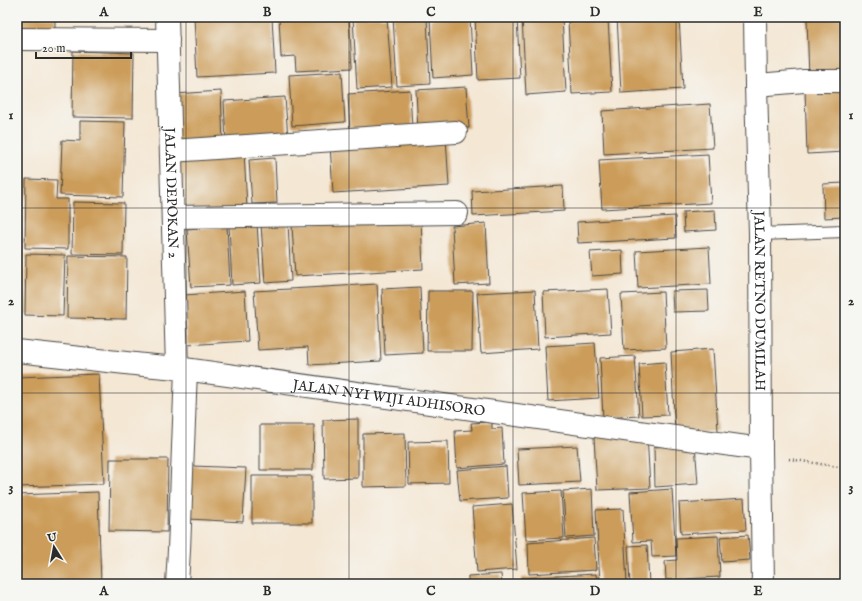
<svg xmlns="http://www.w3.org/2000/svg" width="862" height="601" viewBox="0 0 862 601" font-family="'IM FELL English',serif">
	<rect width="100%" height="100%" fill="#f6f6f2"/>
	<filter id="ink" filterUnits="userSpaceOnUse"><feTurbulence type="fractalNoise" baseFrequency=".025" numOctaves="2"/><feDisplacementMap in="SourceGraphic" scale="8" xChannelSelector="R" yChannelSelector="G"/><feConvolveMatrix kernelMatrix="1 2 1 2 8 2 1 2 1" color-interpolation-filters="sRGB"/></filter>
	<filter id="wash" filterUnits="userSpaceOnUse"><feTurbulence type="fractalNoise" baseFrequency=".012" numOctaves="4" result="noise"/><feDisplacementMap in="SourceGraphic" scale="16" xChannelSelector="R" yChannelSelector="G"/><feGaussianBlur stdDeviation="0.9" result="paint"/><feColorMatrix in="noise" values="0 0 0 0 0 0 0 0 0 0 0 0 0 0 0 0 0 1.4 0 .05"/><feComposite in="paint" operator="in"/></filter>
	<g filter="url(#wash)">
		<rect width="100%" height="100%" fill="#f4e7d4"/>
		<g id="blocks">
			<!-- building -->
			<path fill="#cc9d5a" d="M20 17H55V30H20Z
				M194 17H272L275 73 197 77Z
				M279 17H349L352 68 296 71 295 56 281 57Z
				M353 17H387L392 87 357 89Z
				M393 17H427L430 84 397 86Z
				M470 17 473 75 433 78 430 19Z
				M475 17H517L520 78 478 80Z
				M522 17H562L566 92 526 95Z
				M617 17H679L683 89 621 93Z
				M845 17V76L809 78 807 19Z
				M608 18 612 92 572 94 568 21Z
				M73 51 134 53 133 118 72 117Z
				M342 72 345 122 292 126 289 75Z
				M466 87 469 128 418 131 416 90Z
				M845 88V152L807 154 805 89Z
				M410 90 412 129 350 133 348 94Z
				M221 91 223 143 177 145 174 94Z
				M285 97 288 139 226 143 224 101Z
				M710 104 713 148 604 154 602 111Z
				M80 121 125 122 123 197 60 195 62 140 80 141Z
				M446 138 449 186 333 193 330 144Z
				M244 151 247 208 177 212 173 155Z
				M708 154 711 203 602 209 599 160Z
				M275 158 277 203 252 204 249 160Z
				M26 179 57 180 56 199H68V249L25 248Z
				M845 183V217L824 218 823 184Z
				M563 186 564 211 473 216 472 191Z
				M73 202 124 203 123 255 72 254Z
				M715 210 716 230 684 232 683 212Z
				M675 216 676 238 578 243 577 222Z
				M421 218 423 269 295 276 292 225Z
				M288 223 291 281 265 283 261 224Z
				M486 223 489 283 455 285 452 226Z
				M257 224 261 283 232 285 229 225Z
				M227 226 230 285 191 287 187 229Z
				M709 247 711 284 638 288 636 251Z
				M622 250 623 274 592 276 590 252Z
				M26 254 65 255 63 316 25 315Z
				M68 256 127 257 126 319 67 318Z
				M377 284 381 361 309 365 308 347 258 350 254 291Z
				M420 287 423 353 385 355 382 289Z
				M608 289 611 333 545 337 543 292Z
				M535 290 538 349 481 353 477 293Z
				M708 290 709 311 673 312 672 291Z
				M245 291 248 341 187 345 184 295Z
				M428 291H473L472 351H427Z
				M663 292 666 348 624 350 621 294Z
				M595 343 599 398 548 401 545 346Z
				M713 349 718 431 675 434 671 352Z
				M635 356 639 416 603 418 600 358Z
				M665 362 668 415 642 416 639 364Z
				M99 374 104 484 17 487V377Z
				M358 419V478L324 479 323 420Z
				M492 422V429L502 428 504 464 457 468 455 431 472 430 471 423Z
				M260 425H314L313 470H260Z
				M405 433 406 486 363 487V434Z
				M647 434 650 488 597 490 594 437Z
				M448 441 449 483 409 484 408 442Z
				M695 444 698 484 655 487 654 447Z
				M577 446 580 482 519 485 517 449Z
				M110 459H168L167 532 109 531Z
				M192 466 246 468 243 522 189 519Z
				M506 466 508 498 460 501 457 470Z
				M252 476H312V523H252Z
				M592 489 594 536 566 538 563 491Z
				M672 489 676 556 652 557 651 541 633 542 630 492Z
				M561 491 564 538 526 540 523 493Z
				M98 492 101 584H17V495Z
				M744 499 746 530 681 534 679 503Z
				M512 504 517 569 477 572 472 507Z
				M623 509 627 584H600L596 510Z
				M748 535 750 560 722 562 720 537Z
				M718 536 720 577 666 580 665 561 677 560 676 538Z
				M594 538 596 570 529 574 528 543Z
				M647 545 649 584H630L628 546Z
				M501 574 502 584H468V576Z
				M596 574 597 584H522L521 578Z"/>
		</g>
	</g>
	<g filter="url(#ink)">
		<use href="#blocks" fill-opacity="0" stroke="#494744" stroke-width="1"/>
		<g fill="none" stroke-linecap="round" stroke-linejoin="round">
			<defs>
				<path id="service" d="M760 234 845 231"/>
				<g id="minor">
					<path id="s1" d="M167 17 177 368"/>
					<path id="s2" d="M755 17 756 85 760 234 761 449 763 584"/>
					<path d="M17 39 168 40"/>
					<path d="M756 85 804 81H845"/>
					<path d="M171 151 456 132"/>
					<path d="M173 217 457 213"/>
					<path id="s3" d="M17 351 144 365 177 368 761 449"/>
					<path d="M177 584 179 550 186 370"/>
				</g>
			</defs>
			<!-- service casing -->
			<use href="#service" stroke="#494744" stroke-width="14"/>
			<!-- minor casing -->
			<use href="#minor" stroke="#494744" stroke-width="24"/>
			<!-- path -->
			<path stroke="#494744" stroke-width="2.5" stroke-dasharray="1 3" stroke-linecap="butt" d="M789 459 845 468"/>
			<!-- service -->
			<use href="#service" stroke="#fff" stroke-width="12"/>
			<!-- minor -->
			<use href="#minor" stroke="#fff" stroke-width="22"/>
		</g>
	</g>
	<!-- grid -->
	<path fill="none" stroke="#2b2b2b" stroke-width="1" stroke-opacity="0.55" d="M186 17V584M349 17V584M513 17V584M676 17V584M17 208H845M17 393H845"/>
	<g text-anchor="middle" stroke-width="3" stroke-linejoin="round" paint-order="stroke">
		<!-- street labels -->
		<g font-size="14" fill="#2b2b2b" stroke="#f6f6f2">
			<text dy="5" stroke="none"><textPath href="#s1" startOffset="176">JALAN DEPOKAN 2</textPath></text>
			<text dy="5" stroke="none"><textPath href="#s2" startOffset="284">JALAN RETNO DUMILAH</textPath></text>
			<text dy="5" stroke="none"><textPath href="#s3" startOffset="375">JALAN NYI WIJI ADHISORO</textPath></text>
		</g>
	</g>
	<!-- margin -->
	<rect width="862" height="601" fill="none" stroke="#f6f6f2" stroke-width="44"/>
	<!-- north arrow -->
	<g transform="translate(54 547) rotate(349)" stroke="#f6f6f2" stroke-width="3" paint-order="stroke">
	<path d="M0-3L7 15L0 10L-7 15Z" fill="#2b2b2b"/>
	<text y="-6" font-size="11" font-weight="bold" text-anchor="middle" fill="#2b2b2b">U</text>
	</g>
	<!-- scale -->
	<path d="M36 52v6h95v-6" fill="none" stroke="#2b2b2b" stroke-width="2"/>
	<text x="42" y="52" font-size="12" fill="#2b2b2b" stroke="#f6f6f2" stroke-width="3" paint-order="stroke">20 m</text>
	<rect x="22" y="22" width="818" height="557" fill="none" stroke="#2b2b2b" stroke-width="1.5"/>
	<g font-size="13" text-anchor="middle" font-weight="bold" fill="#2b2b2b">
		<text x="104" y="16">A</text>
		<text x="267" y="16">B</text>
		<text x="431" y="16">C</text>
		<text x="595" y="16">D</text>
		<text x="758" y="16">E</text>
		<text x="11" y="119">1</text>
		<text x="851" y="119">1</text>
		<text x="11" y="305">2</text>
		<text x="851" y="305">2</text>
		<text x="11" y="491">3</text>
		<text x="851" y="491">3</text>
		<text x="104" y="595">A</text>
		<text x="267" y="595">B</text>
		<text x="431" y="595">C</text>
		<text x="595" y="595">D</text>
		<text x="758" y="595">E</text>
	</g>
</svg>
